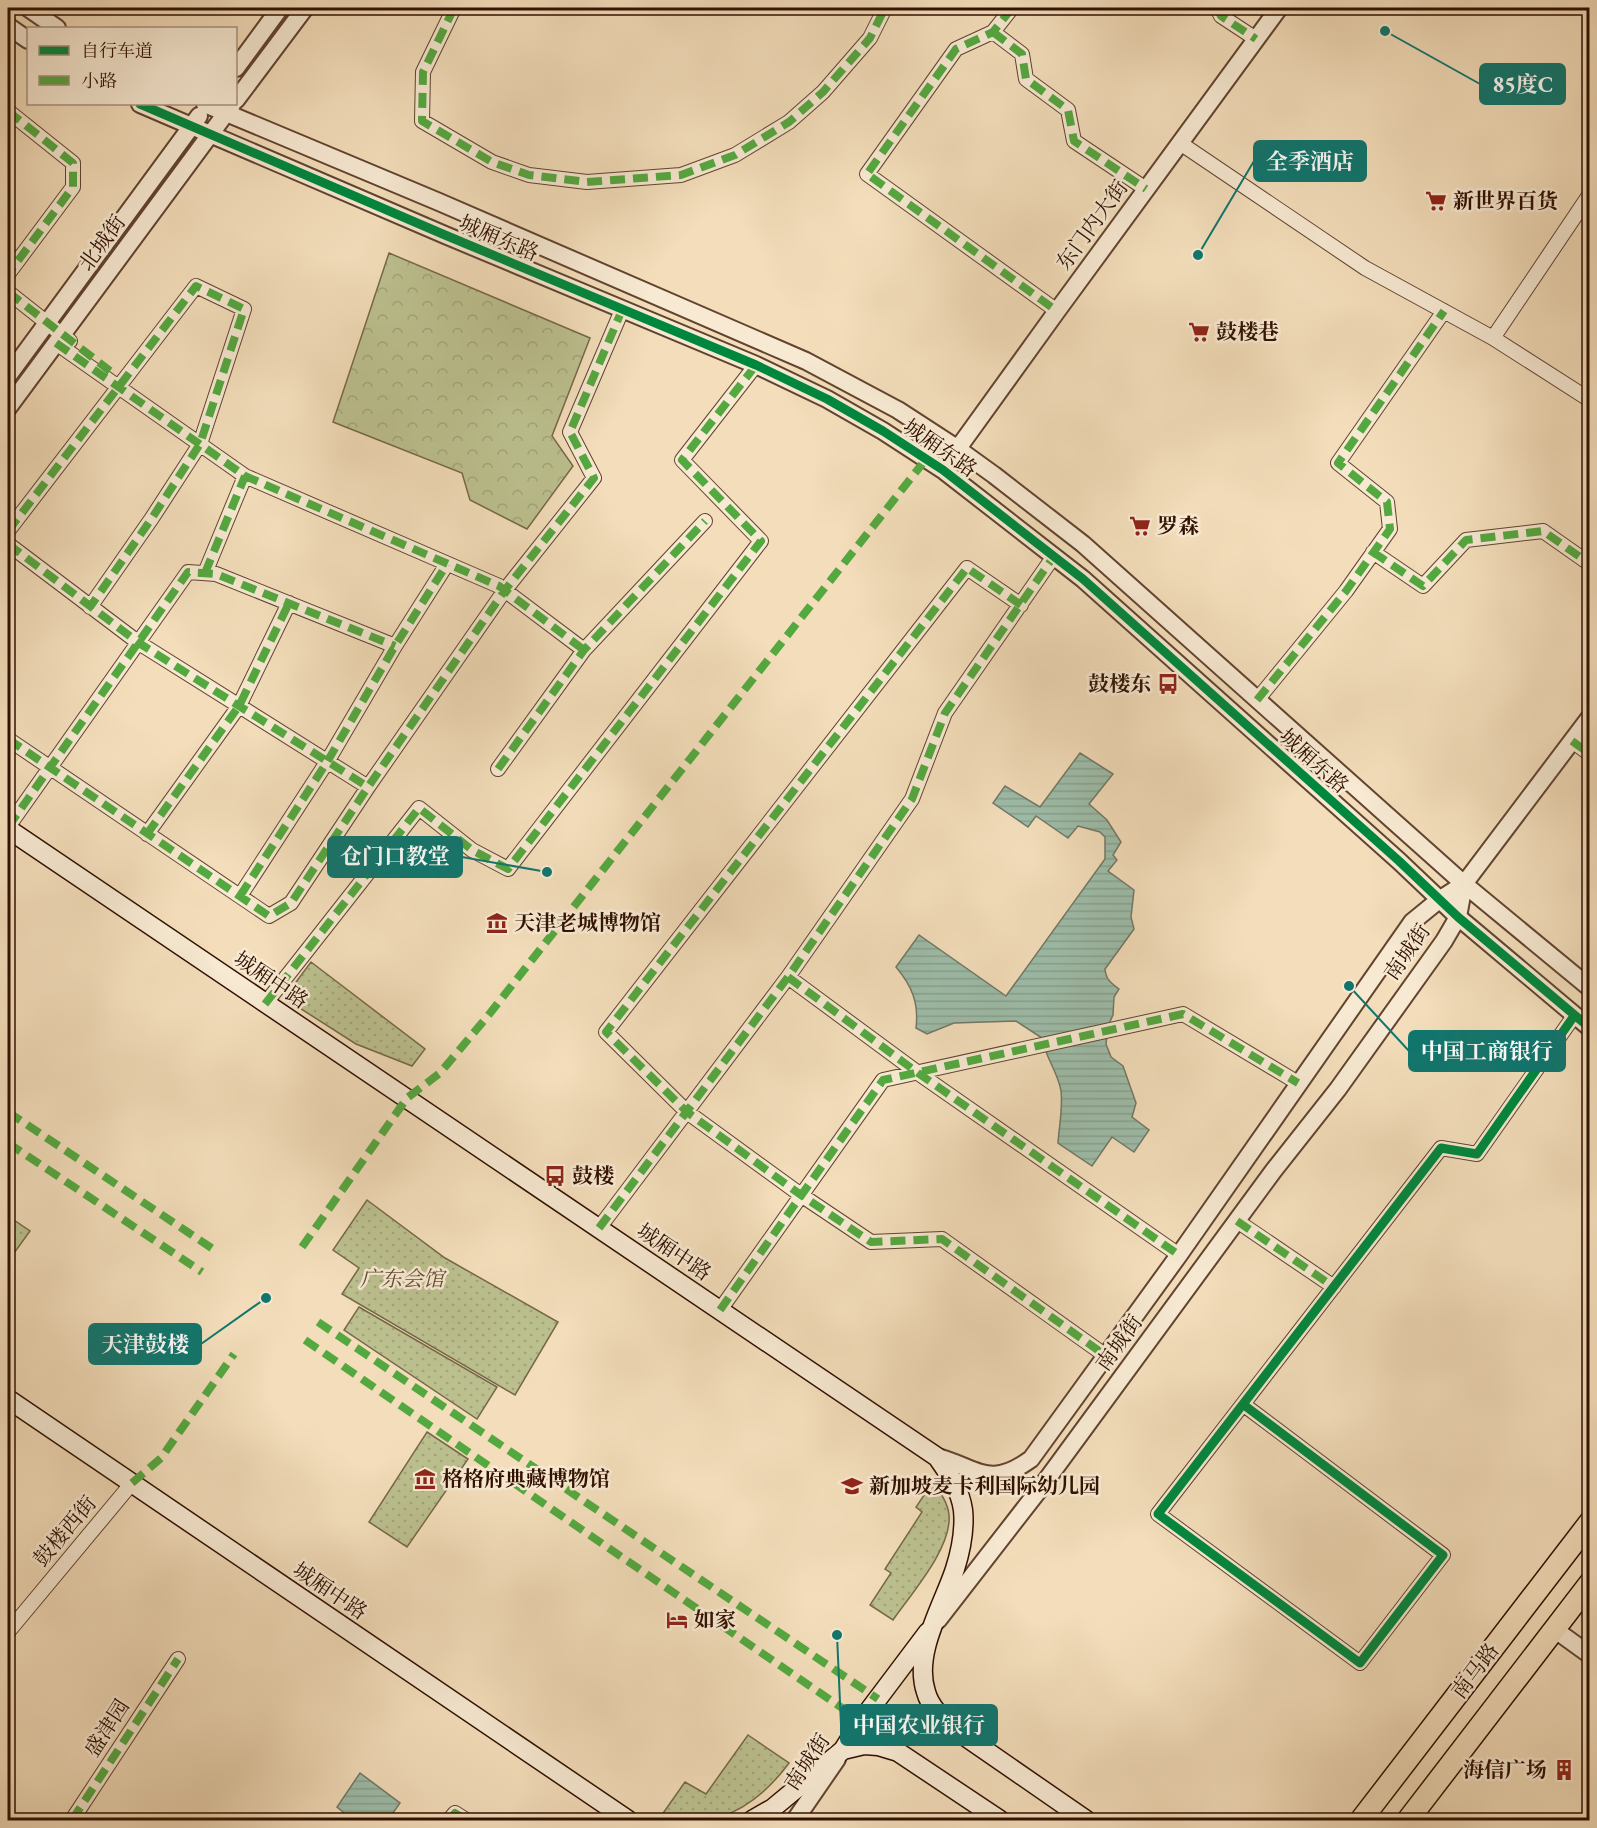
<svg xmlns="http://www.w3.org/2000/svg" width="1597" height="1828" viewBox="0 0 1597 1828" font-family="'EB Garamond','Noto Serif SC',serif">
	<defs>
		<pattern id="grass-dots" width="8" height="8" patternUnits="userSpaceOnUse" patternTransform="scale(1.5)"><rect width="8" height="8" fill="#bcc08f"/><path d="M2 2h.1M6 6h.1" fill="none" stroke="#a2a47a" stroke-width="1.8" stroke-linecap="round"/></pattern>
		<pattern id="forest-crowns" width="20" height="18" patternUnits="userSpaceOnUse" patternTransform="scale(1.5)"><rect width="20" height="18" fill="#bcc08f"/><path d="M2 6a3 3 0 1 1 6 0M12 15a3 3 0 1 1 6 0" fill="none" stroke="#a2a47a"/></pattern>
		<pattern id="water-rules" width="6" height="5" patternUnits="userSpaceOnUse" patternTransform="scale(1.5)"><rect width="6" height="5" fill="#9dbdaa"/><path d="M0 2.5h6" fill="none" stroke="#88a190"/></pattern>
	</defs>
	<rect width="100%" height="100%" fill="#f3ddba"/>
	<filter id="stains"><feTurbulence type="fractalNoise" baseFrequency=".00333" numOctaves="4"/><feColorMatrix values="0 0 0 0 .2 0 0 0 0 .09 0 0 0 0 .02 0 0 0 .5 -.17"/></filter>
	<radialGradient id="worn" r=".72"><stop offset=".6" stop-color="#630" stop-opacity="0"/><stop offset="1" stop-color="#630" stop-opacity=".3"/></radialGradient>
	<!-- grass -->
	<path fill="url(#grass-dots)" stroke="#766848" stroke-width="1.5" d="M311 962 425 1049 412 1066 356 1044 284 998Z
		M367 1200 445 1258 558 1322 515 1395 342 1294 359 1268 333 1250Z
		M8 1216 30 1231 12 1256 8 1253V1243L11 1237 8 1235Z
		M359 1307 497 1387 477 1419 344 1330Z
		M427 1432 468 1459 407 1547 369 1522Z
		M933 1482C940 1492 948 1503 949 1515 952 1548 911 1594 893 1620L870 1605 891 1573 885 1569 922 1512 916 1507Z
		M748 1735 789 1763C772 1786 748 1808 720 1817 702 1824 678 1821 659 1819L685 1782 706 1794Z"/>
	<!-- forest -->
	<path fill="url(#forest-crowns)" stroke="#766848" stroke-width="1.5" d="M389 253 590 338 552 436 573 466 527 529 470 500 462 473 333 422Z"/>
	<!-- water -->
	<path fill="url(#water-rules)" stroke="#717866" stroke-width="1.5" d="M1080 753 1113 774 1089 804 1107 820 1121 842 1113 855 1117 860 1108 871 1134 890 1131 917 1134 929 1105 969C1106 980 1111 983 1119 989L1114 997 1113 1015 1108 1026 1106 1044 1111 1057 1123 1066 1136 1103 1132 1117 1149 1130 1134 1152 1112 1137 1092 1166 1058 1143C1059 1127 1063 1108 1061 1091 1058 1072 1045 1057 1042 1038L1016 1021 954 1023 927 1034 916 1028C919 1003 912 986 896 967L919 935 1006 996 1105 859V837L1100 832 1078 826 1068 838 1036 816 1028 827 993 803 1005 786 1040 807Z
		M360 1773 400 1803 388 1820H347L343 1812 337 1807Z"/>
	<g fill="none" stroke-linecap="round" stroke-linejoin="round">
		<defs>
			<path id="minor" d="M454 8 423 72 422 121 492 162 529 175 587 182 681 175 735 155 789 122 823 92 870 38 885 8
				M1012 8 993 32 956 49 867 174 1057 311
				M1217 8 1221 16 1256 39
				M993 32 1022 54 1026 79 1068 110 1074 141 1146 189
				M8 111 73 163V187L8 274
				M1180 143 1365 268 1493 338 1590 400
				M8 292 70 341
				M1493 338 1590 194
				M56 343 245 476 499 586 584 650
				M8 531 196 286 244 309 200 444 152 518 90 607
				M8 544 139 643 368 787
				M1373 552 1423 586 1466 540 1543 531 1590 564
				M205 573 245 476 239 472
				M1021 605 967 568 606 1032 687 1112 801 1195 871 1242 942 1239 1106 1356
				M1257 700 1346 591 1390 529 1387 502 1338 463 1444 311
				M8 739 269 916 291 903 368 787 505 590 594 478 570 432 622 310
				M1572 741 1590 754
				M498 769 584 650 705 521
				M8 827 188 572 216 574 395 646
				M147 834 239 706 289 603
				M240 896 327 762 395 646 447 564
				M788 977 918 1073 1179 1255
				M265 1004 419 808 472 850 508 869 761 541 682 460 756 365
				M1237 1221 1334 1287
				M599 1228 788 977 912 799 945 713 1054 556
				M720 1310 883 1080 1183 1014 1298 1083
				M1244 1405 1443 1555 1360 1663 1158 1514 1441 1148 1477 1154 1574 1016
				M8 1632 132 1483
				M72 1820 178 1659
				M449 1820 455 1813 466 1820"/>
			<path id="tertiary" d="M28 8 57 28
				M8 26 28 40
				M236 68 280 8
				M236 100 305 8
				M140 104 445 235 756 365 827 399 883 431 943 470 1083 579 1399 861 1458 917 1590 1028
				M205 104 439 202 806 361 898 410 958 449 994 475 1083 544 1464 884 1590 988
				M8 376 199 116
				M8 408 232 105
				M951 458 1057 311 1279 8
				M937 1457C980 1469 989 1489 1031 1459L1179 1255 1412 922 1439 900 1464 884 1590 717
				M938 1620 1042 1486 1274 1170 1338 1089 1444 941 1458 917 1464 884
				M1554 1629 1590 1655
				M795 1820 837 1759"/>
			<path id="secondary" d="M8 829 937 1457C949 1474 960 1489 963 1510 965 1530 961 1550 955 1569 943 1606 913 1653 926 1692 930 1707 942 1718 953 1728L1086 1820
				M8 1399 628 1820
				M843 1750 861 1721 928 1632
				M752 1820 773 1808 843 1750 864 1745 878 1746 898 1752 1000 1820"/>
			<path id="primary" d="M1361 1820 1590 1522
				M1408 1820 1590 1583"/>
		</defs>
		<!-- minor casing -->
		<use href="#minor" stroke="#61432f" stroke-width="16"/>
		<!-- tertiary casing -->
		<use href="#tertiary" stroke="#61432f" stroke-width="20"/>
		<!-- secondary casing -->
		<use href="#secondary" stroke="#301001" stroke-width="21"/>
		<!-- primary casing -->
		<use href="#primary" stroke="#301001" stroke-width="24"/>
		<!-- minor -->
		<use href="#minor" stroke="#f7e9d2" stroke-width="14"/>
		<!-- tertiary -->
		<use href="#tertiary" stroke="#f7e9d2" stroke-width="16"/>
		<!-- secondary -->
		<use href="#secondary" stroke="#f7e9d2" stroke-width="18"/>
		<!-- primary -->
		<use href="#primary" stroke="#f3ddba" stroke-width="21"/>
		<!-- quiet -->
		<path stroke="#54a840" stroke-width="8" stroke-dasharray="15 8" stroke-linecap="butt" d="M454 8 423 72 422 121 492 162 529 175 587 182 681 175 735 155 789 122 823 92 870 38 885 8
			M1012 8 993 32 956 49 867 174 1057 311
			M1217 8 1221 16 1256 39
			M993 32 1022 54 1026 79 1068 110 1074 141 1146 189
			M8 111 73 163V187L8 274
			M8 292 110 371
			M56 343 245 476 499 586 584 650
			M8 531 196 286 244 309 200 444 152 518 90 607
			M8 544 139 643 368 787
			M1373 552 1423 586 1466 540 1543 531 1590 564
			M205 573 245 476 240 472
			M1021 605 967 568 606 1032 687 1112 801 1195 871 1242 942 1239 1106 1356
			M1257 700 1346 591 1390 529 1387 502 1338 463 1444 311
			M8 739 269 916 291 903 368 787 505 590 594 478 570 432 622 310
			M1572 741 1590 754
			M498 769 584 650 705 521
			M8 827 188 572 216 574 395 646
			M147 834 239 706 289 603
			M240 896 327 762 395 646 447 564
			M788 977 918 1073 1179 1255
			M265 1004 419 808 472 850 508 869 761 541 682 460 756 365
			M8 1112 216 1251
			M8 1143 202 1272
			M1237 1221 1334 1287
			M599 1228 788 977 912 799 945 713 1054 556
			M302 1247 407 1098 440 1073 487 1017 926 459
			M720 1310 883 1080 1183 1014 1298 1083
			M318 1322 878 1699
			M305 1340 861 1721
			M132 1483 161 1458 234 1354
			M72 1820 178 1659
			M449 1820 455 1813 466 1820"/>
		<defs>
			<path id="cycleway" d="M140 104 445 235 756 365 827 399 883 431 943 470 1083 579 1399 861 1458 917 1590 1028
				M1244 1405 1443 1555 1360 1663 1158 1514 1441 1148 1477 1154 1574 1016"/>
		</defs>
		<!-- cycleway casing -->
		<use href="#cycleway" stroke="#f7e9d2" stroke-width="13"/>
		<!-- cycleway -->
		<use href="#cycleway" stroke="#00873e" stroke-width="9"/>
	</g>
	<!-- icons -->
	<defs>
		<symbol id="supermarket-bare" viewBox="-9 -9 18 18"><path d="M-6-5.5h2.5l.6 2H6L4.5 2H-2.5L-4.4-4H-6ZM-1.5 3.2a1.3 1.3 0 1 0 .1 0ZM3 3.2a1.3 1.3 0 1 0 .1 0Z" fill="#8f2418" stroke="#f7e9d2" stroke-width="2.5" paint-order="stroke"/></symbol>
		<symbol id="bus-bare" viewBox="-9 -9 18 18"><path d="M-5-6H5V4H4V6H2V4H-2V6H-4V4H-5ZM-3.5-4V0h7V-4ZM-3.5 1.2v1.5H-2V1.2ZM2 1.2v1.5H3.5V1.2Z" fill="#8f2418" stroke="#f7e9d2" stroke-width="2.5" paint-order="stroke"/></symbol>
		<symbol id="museum-bare" viewBox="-9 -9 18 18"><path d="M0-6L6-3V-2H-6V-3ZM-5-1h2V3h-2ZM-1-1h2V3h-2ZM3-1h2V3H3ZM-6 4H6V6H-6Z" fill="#8f2418" stroke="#f7e9d2" stroke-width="2.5" paint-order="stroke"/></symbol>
		<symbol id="school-bare" viewBox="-9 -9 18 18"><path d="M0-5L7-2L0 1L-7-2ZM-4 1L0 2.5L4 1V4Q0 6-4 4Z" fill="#8f2418" stroke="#f7e9d2" stroke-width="2.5" paint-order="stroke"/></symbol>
		<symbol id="hotel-bare" viewBox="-9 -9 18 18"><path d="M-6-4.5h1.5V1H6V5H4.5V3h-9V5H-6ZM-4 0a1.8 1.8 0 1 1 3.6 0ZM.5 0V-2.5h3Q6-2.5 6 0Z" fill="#8f2418" stroke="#f7e9d2" stroke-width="2.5" paint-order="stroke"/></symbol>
		<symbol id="building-bare" viewBox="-9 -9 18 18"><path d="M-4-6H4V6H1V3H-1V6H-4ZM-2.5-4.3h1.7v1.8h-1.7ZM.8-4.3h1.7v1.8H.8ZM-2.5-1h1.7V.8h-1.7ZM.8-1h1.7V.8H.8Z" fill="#8f2418" stroke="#f7e9d2" stroke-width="2.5" paint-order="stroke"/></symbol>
	</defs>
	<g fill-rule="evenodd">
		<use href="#supermarket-bare" x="1421" y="186" width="30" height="30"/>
		<use href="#supermarket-bare" x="1184" y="317" width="30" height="30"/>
		<use href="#supermarket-bare" x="1125" y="511" width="30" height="30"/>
		<use href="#bus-bare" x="1153" y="669" width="30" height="30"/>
		<use href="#museum-bare" x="482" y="908" width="30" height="30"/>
		<use href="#bus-bare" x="540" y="1161" width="30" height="30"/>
		<use href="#museum-bare" x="410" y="1464" width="30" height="30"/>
		<use href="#school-bare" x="837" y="1471" width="30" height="30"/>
		<use href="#hotel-bare" x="662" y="1605" width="30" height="30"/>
		<use href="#building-bare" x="1549" y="1755" width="30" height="30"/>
	</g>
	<g text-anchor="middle" stroke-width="5" stroke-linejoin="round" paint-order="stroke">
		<!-- poi labels -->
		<g font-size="21" font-weight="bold" fill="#301001" stroke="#f7e9d2" text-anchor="start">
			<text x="1453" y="208">新世界百货</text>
			<text x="1216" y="339">鼓楼巷</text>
			<text x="1157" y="533">罗森</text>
			<text x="1151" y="691" text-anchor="end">鼓楼东</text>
			<text x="514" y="930">天津老城博物馆</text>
			<text x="572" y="1183">鼓楼</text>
			<text x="442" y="1486">格格府典藏博物馆</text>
			<text x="869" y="1493">新加坡麦卡利国际幼儿园</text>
			<text x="694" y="1627">如家</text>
			<text x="1547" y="1777" text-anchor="end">海信广场</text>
		</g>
		<!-- street labels -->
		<g font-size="21" fill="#301001" stroke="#f7e9d2">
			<text transform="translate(1092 225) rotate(-54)" y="7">东门内大街</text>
			<text transform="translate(499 238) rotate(23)" y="7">城厢东路</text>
			<text transform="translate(102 243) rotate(-54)" y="7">北城街</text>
			<text transform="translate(940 448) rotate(35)" y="7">城厢东路</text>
			<text transform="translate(1314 761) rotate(42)" y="7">城厢东路</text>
			<text transform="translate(1407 952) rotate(-55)" y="7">南城街</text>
			<text transform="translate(271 980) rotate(34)" y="7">城厢中路</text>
			<text transform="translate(674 1252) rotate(34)" y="7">城厢中路</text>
			<text transform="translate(1119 1343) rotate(-54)" y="7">南城街</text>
			<text transform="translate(65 1531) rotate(-50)" y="7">鼓楼西街</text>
			<text transform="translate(330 1591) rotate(34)" y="7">城厢中路</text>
			<text transform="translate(1475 1671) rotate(-53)" y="7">南马路</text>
			<text transform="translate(107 1728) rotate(-57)" y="7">盛津园</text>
			<text transform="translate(807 1762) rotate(-56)" y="7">南城街</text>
		</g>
		<!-- park labels -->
		<g font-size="21" font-style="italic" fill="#614e33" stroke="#f7e9d2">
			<text x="402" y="1286">广东会馆</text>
		</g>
	</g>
	<!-- callouts -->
	<path fill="none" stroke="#0f766e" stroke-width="2" d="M1385 31L1480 84M1198 255L1254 161M547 872L462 857M1349 986L1409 1051M266 1298L201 1344M837 1635L841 1725"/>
	<g fill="#0f766e" stroke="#f7e9d2" stroke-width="2">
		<circle cx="1385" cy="31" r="6"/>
		<circle cx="1198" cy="255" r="6"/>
		<circle cx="547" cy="872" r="6"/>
		<circle cx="1349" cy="986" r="6"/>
		<circle cx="266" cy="1298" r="6"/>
		<circle cx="837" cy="1635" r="6"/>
	</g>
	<g fill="#0f766e" stroke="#0f766e" stroke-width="2">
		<rect x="1480" y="64" width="85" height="40" rx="6"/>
		<rect x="1254" y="141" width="112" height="40" rx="6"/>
		<rect x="328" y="837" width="134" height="40" rx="6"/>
		<rect x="1409" y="1031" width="156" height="40" rx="6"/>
		<rect x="89" y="1324" width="112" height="40" rx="6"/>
		<rect x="841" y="1705" width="156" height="40" rx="6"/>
	</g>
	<g font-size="22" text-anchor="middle" font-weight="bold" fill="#fff">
		<text x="1523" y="92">85度C</text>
		<text x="1310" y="169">全季酒店</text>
		<text x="395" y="864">仓门口教堂</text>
		<text x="1487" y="1059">中国工商银行</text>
		<text x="145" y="1352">天津鼓楼</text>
		<text x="919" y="1733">中国农业银行</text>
	</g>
	<!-- margin -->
	<rect width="1597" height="1828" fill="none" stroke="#f3ddba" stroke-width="30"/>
	<rect x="9" y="9" width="1579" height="1810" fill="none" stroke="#301001" stroke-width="3"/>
	<rect x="15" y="15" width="1567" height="1798" fill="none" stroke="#301001" stroke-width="1.5"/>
	<!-- legend -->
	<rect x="27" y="27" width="210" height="78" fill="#f7e9d2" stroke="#a7927e" stroke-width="1.5"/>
	<rect x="39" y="46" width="30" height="9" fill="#00873e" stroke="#a7927e" stroke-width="1.5"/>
	<text x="81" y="57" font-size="18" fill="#301001">自行车道</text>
	<rect x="39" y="76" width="30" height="9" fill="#54a840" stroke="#a7927e" stroke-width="1.5"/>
	<text x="81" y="87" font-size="18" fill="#301001">小路</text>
	<rect width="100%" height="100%" filter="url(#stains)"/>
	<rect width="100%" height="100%" fill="url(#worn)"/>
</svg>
